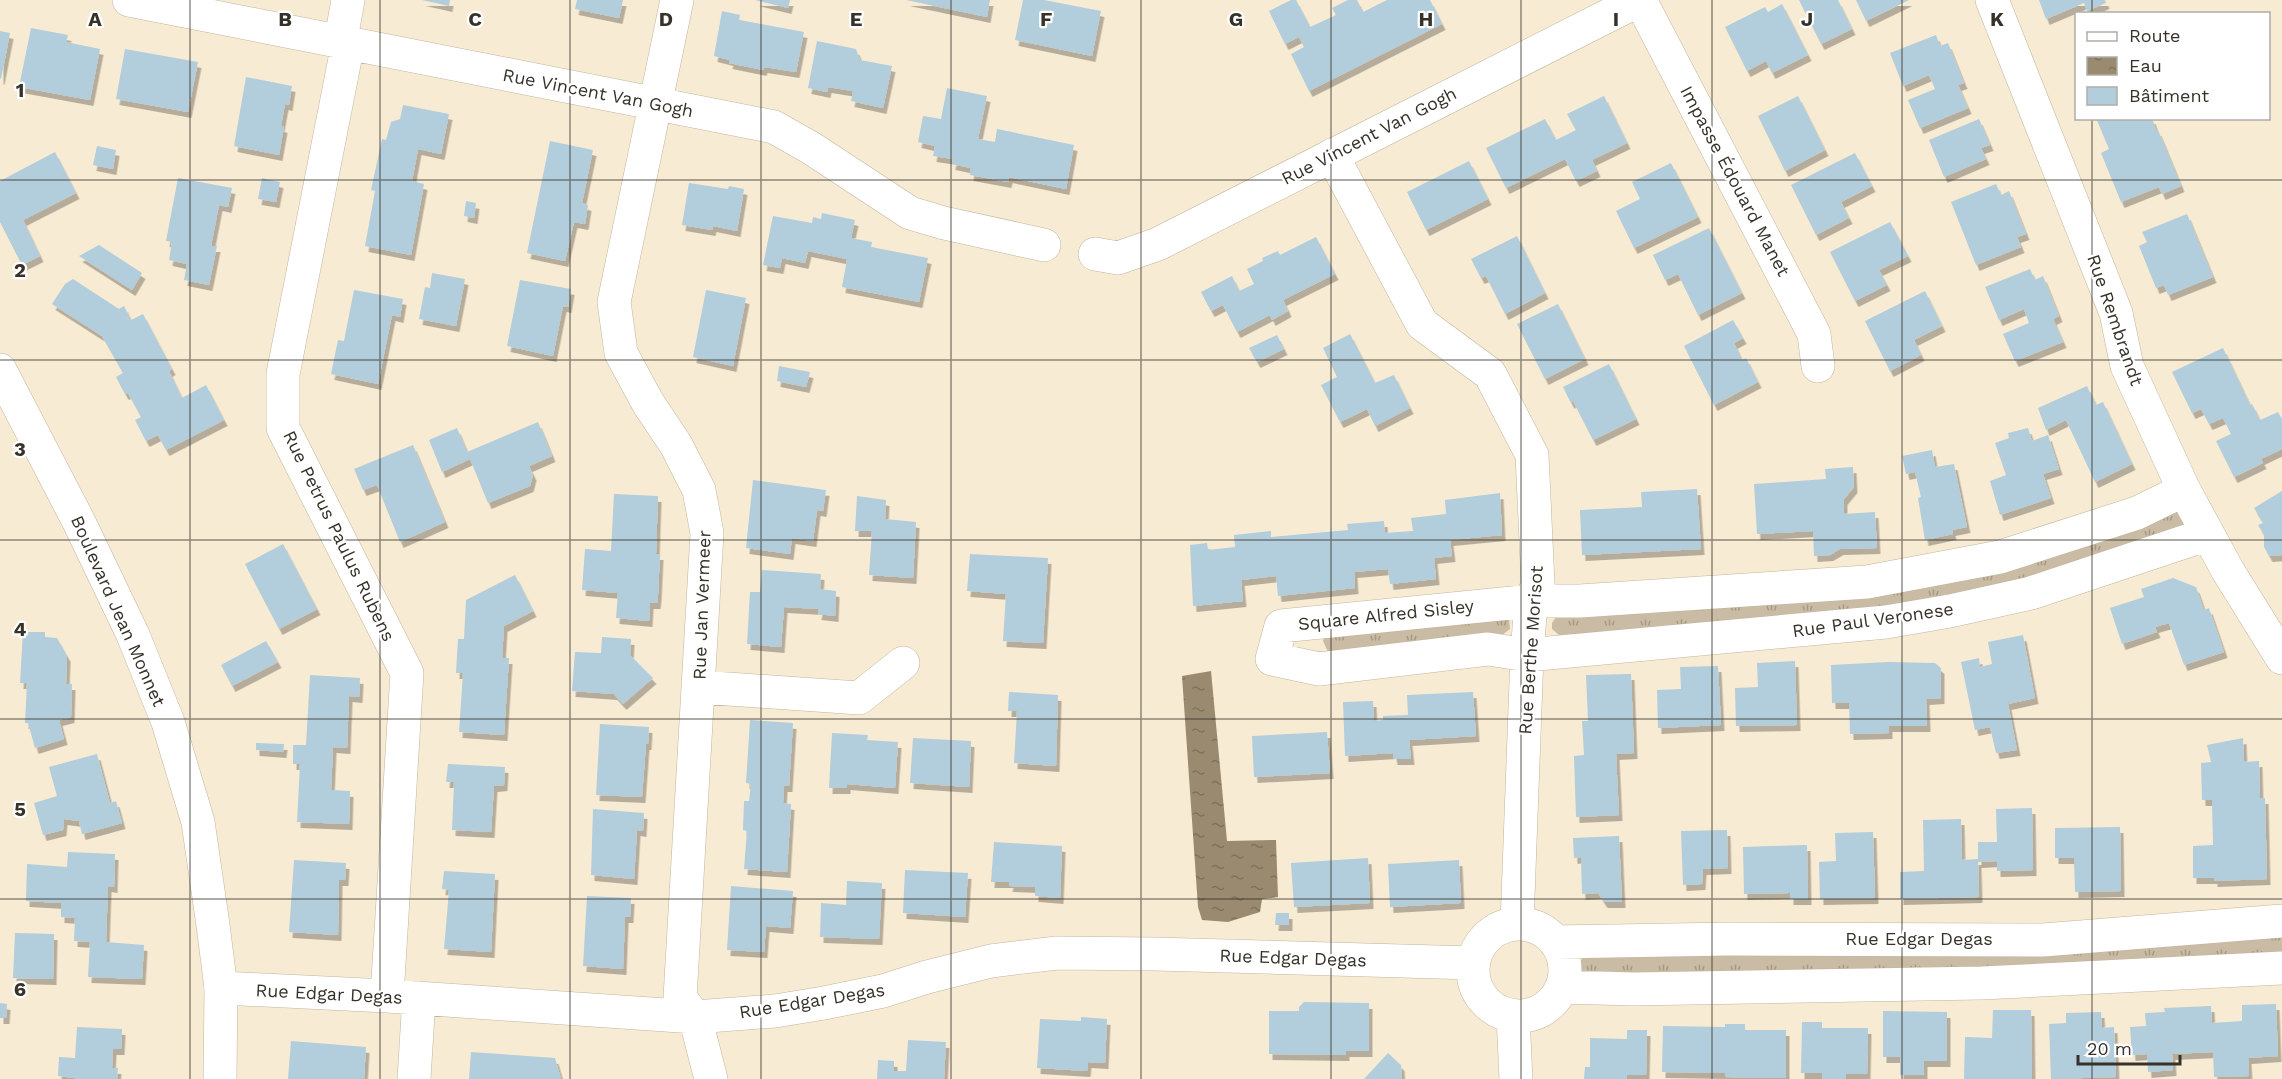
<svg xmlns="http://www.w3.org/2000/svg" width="2282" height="1079" viewBox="0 0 2282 1079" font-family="'Work Sans',sans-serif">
	<defs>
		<pattern id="grass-tufts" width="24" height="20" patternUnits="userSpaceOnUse" patternTransform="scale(1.5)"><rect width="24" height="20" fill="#cabca4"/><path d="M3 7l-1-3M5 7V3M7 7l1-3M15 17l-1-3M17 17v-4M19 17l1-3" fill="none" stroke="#a59986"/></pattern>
		<pattern id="water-ripples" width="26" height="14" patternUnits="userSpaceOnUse" patternTransform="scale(1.5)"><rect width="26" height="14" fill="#9a8b70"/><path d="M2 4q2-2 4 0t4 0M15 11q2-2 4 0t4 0" fill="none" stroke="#7e725c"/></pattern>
		<filter id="shadow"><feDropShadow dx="3.5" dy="6" stdDeviation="0" flood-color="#0004"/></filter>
	</defs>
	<rect width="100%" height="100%" fill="#f8ebd3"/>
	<!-- grass -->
	<path fill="url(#grass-tufts)" d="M2170 511 2181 512 2185 527 2009 590 1882 615 1560 636 1552 629V623L1558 614 1694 605Z
		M1509 618 1510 629 1502 635 1328 652 1323 641 1324 637Z
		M2282 932V955L2030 971 1584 975 1579 968V962L1585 956Z"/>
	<!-- water -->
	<path fill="url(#water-ripples)" d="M1211 671 1227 841 1276 840 1278 897 1262 899 1260 912 1228 922 1202 920 1198 907 1182 676Z"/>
	<!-- building -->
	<path fill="#b2cddb" filter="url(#shadow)" d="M422 0H450L449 6Z
		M577 0H623L619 18 575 9Z
		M755 0H790L788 8Z
		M906 0H990L987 17Z
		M1023 0H1044L1101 11 1092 56 1015 40Z
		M1291 0H1296L1310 27 1336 15 1332 8 1348 0H1357L1363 12 1387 0H1430L1442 24 1309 91 1291 54 1304 47 1299 37 1285 44 1269 11Z
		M1799 0H1838L1852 29 1821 44Z
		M1856 0H1909L1866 21Z
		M2039 0H2105L2106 3 2087 11 2084 3 2046 19Z
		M1782 4 1808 55 1772 73 1766 61 1747 71 1725 27 1765 7 1768 12Z
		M722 11 740 15 739 20 804 32 796 72 764 67 763 70 729 63 730 60 714 56Z
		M31 28 68 35 66 42 100 49 90 100 19 87Z
		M0 31 10 33 1 79 0 78Z
		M1936 35 1940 46 1948 43 1964 83 1958 85 1968 108 1920 128 1908 100 1935 89 1929 75 1903 86 1890 53Z
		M817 41 856 49 860 60 892 66 883 108 851 101 853 91 828 87 827 92 808 88Z
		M125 49 198 62 188 112 116 99Z
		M246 77 292 86 289 105 285 104 281 126 284 127 279 155 234 146Z
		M947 88 987 96 978 139 995 142 997 129 1074 145 1066 189 1009 177 1008 182 970 175 971 168 952 164 953 159 933 156 935 146 918 142 923 116 941 119Z
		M1604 96 1627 143 1592 160 1597 171 1576 181 1565 159 1506 188 1486 148 1545 119 1556 140 1576 130 1567 114Z
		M1798 96 1825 150 1785 171 1758 116Z
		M403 105 449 114 441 154 418 149 412 181 424 184 411 255 365 246 375 191 371 190 382 139 386 140 391 122 400 119Z
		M2096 118H2152L2156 130H2158L2181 186 2162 194 2159 187 2121 202 2101 153 2109 149Z
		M1979 119 1990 145 1981 148 1986 159 1944 177 1929 140Z
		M550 141 593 150 582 203 588 205 585 224 574 222 565 261 527 253Z
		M97 146 116 150 113 169 93 165Z
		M55 152 76 193 23 220 40 256 22 265 0 222V181Z
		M1855 153 1872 186 1841 202 1849 218 1816 235 1791 185Z
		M1469 161 1488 199 1426 230 1407 192Z
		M1671 163 1698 217 1634 248 1616 211 1640 199 1632 182Z
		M178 178 232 188 228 207 219 205 211 246H217L209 285 184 280 187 264 169 260 172 242 166 241Z
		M262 178 280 182 276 202 258 199Z
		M689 183 728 189 729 186 744 189 737 231 713 226 712 230 682 225Z
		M1996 184 2001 195 2009 191 2026 234 2017 237 2021 247 1976 265 1951 202Z
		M466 201 476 203 474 218 464 216Z
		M822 213 855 220 851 238 872 242 871 247 928 258 919 302 842 287 847 259 808 251 805 263 782 258 780 268 763 265 773 216 812 223 813 217 821 219Z
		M2187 214 2213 277 2168 295 2164 285 2156 288 2139 246 2147 242 2142 232Z
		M1890 222 1908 256 1879 270 1887 285 1855 301 1830 252Z
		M1709 228 1742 293 1698 315 1678 274 1665 280 1653 255Z
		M1517 236 1545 293 1505 314 1486 276 1481 278 1471 259Z
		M1316 237 1335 274 1283 300 1288 311 1272 320 1270 315 1237 332 1223 305 1211 311 1201 292 1232 276 1239 291 1254 284 1247 269 1263 261 1262 258 1278 251 1280 255Z
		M99 245 142 273 132 290 79 256Z
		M2030 269 2035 280 2043 276 2059 316 2053 319 2063 342 2015 361 2003 334 2029 323 2024 309 1999 320 1985 287Z
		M432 273 465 279 456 326 419 319 425 287 430 288Z
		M73 279 119 309 124 306 131 320 143 314 172 369 169 371 182 398 206 385 224 420 166 450 158 435 146 441 135 420 141 417 128 393 125 394 116 377 123 373 102 336 52 304 65 284Z
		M520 280 571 289 568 307 563 306 553 356 507 346Z
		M354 290 403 299 400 317 392 315 378 384 331 374 338 340 344 341Z
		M706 290 746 298 733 366 693 357Z
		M1925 291 1942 326 1914 340 1921 355 1890 371 1865 321Z
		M1558 304 1585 359 1545 379 1517 324Z
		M1733 320 1743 338 1734 343 1742 360 1746 358 1758 382 1714 405 1684 346Z
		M1350 334 1375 383 1394 375 1410 408 1375 426 1367 409 1340 422 1321 385 1337 377 1323 348Z
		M1277 335 1284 349 1257 362 1249 348Z
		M2223 348 2250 405 2252 404 2260 420 2278 412 2282 419V449L2261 459 2263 463 2234 477 2216 441 2231 434 2223 418 2209 424 2201 409 2192 413 2172 372Z
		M1609 364 1636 419 1593 440 1573 401 1571 403 1563 387Z
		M779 366 810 372 806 387 777 381Z
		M2087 386 2096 405 2103 402 2132 464 2095 482 2066 420 2046 430 2038 408Z
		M538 422 552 456 529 466 533 475 530 486 488 503 470 459 442 472 429 440 457 428 467 452Z
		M2028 428 2032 441 2048 435 2059 469 2043 474 2051 498 2000 515 1990 481 2006 475 1995 443 2009 438 2008 433Z
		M413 445 445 522 400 542 377 485 363 490 354 469Z
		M1932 450 1935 467 1954 464 1967 527 1952 530 1953 534 1925 540 1918 498 1921 497 1915 472 1906 474 1902 456Z
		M1853 467 1854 487 1844 499V514L1875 512 1877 548 1840 549 1830 555 1814 556 1813 531 1757 534 1754 484 1826 479 1825 469Z
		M753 480 826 490 823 511 817 510 813 541 792 538 790 554 746 548Z
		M1697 489 1701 549 1582 555 1580 510 1642 507 1641 492Z
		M2282 491V555L2269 556 2264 547V535L2258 525 2263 523 2254 508Z
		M1500 493 1502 535 1450 540 1452 556 1434 558 1436 579 1390 584 1388 569 1354 572 1355 588 1278 596 1276 576 1241 580 1243 601 1193 606 1190 545 1207 543 1208 550 1235 547 1234 535 1271 531V537L1348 530 1347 524 1384 521 1385 533 1413 531 1411 518 1446 514 1445 500Z
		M614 494 658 496 656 554H660L658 595 657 603H650L649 621 616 618 618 593 582 590 585 549 611 551Z
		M857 496 886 500 885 519 916 522 913 578 869 575 872 531H855Z
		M283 544 317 609 279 629 245 564Z
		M970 554 1048 558 1043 643 1003 641 1006 594 967 591Z
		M762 570 821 574 820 589 836 591 835 616 818 614 819 609 784 607 781 647 747 644 750 592H760Z
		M515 575 533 611 504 626 502 658H509L504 735 459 732 463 673H456L458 639H464L466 600Z
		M2173 578 2196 587 2204 610 2209 608 2224 652 2184 665 2169 623 2155 627 2157 632 2122 644 2110 608 2144 597 2141 589Z
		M23 632H45V637L57 638 67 656 66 684H72L71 717 59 720 64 739 35 748 28 723H25L27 683H20Z
		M2023 635 2035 698 2008 704 2017 750 1996 753 1990 727 1975 730 1961 662 1979 658 1980 667 1992 664 1988 642Z
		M602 637 631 639 630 655 653 678 623 704 614 694 572 691 575 652 601 653Z
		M266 641 278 662 232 686 221 665Z
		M1795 661 1797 725 1736 726 1735 688 1758 687 1757 663Z
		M1888 662 1935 663 1941 668V698L1926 699 1927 726H1889V733L1850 734 1849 703H1832L1831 665Z
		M1718 666 1721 725 1658 728 1657 690 1681 689 1680 667Z
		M1631 674 1634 753 1616 754 1619 815 1576 817 1574 756 1584 755 1582 721H1588L1586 675Z
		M310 675 360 678 359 697 349 696 347 748 333 747 331 790 350 791 349 824 297 822 300 764H293V745H306Z
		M1009 692 1058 695 1056 766 1014 763 1017 711H1008Z
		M1473 692 1476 736 1409 740 1411 759H1394L1393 753 1345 756 1343 702 1373 701 1374 721 1383 720V716L1408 715 1407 695Z
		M750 720 793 723 789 786H784L783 803 791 804 787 872 744 869 747 831 743 830 744 801H749L751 784 746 783Z
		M600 724 649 727 648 744H646L642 797 596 795Z
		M1327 732 1330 773 1254 777 1252 736Z
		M832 733 868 735 867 740 898 742 895 788 847 784V788H829Z
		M913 738 971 741 969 787 910 783Z
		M2243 738 2244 762 2259 761 2260 798H2265L2267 879 2214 881V878H2193V846L2213 845 2212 800H2202L2201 763 2211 762 2207 745Z
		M256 743 284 744 283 752 256 750Z
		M97 754 110 803 116 801 122 823 82 834 79 821 64 819 63 830 43 835 34 803 57 796 49 767Z
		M448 764 505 767 504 785 494 786 491 832 452 830 454 782H446Z
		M2032 808 2033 870 1997 871V861L1978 862 1979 897 1900 899V872L1924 871 1923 820 1961 819 1962 860 1978 859V842H1997L1996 809Z
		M593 809 644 813 643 831 637 830 634 879 591 875Z
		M2120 827 2121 891 2075 892 2074 858H2055V828Z
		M1727 830 1728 868 1703 869 1702 884 1683 885 1681 831Z
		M1873 832 1875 898 1820 899 1819 862 1836 861 1835 833Z
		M1619 836 1622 902H1604L1598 893 1582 894 1581 857 1574 858 1573 838Z
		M994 842 1062 846 1060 898 1035 896V887L1009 886 1010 882H991Z
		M1807 845 1808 899H1790V893L1744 894 1743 847Z
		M68 852 115 854 114 887 108 886 106 942 144 945 142 979 88 977 90 942 74 941 75 918 61 917V903L26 901 27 864 67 867Z
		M1368 858 1370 903 1294 907 1291 863Z
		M294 860 346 863 345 880H339L338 935 289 932Z
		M1459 860 1461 903 1390 907 1388 864Z
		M905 870 968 873 965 917 903 913Z
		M444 871 495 874 491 952 444 949 449 890 442 889Z
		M847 881 882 883 879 939 820 937 821 903 846 905Z
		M731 886 793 891 790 928 766 926 764 952 727 950Z
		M587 896 631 898 630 917H625L623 969 583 966Z
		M1276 913H1289V925H1275Z
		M15 933 54 934 53 979 13 978Z
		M1304 1002 1369 1003V1051H1346V1055L1269 1054V1011H1299V1007Z
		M0 1003 7 1004 6 1018H0Z
		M2276 1004 2278 1056 2248 1058 2249 1076 2214 1077 2213 1052 2172 1054 2173 1070 2148 1072 2147 1054 2132 1055 2130 1027 2146 1026 2145 1013 2165 1012 2164 1008 2211 1006 2212 1023 2242 1021V1005Z
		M1993 1010H2031L2032 1079H1964L1965 1037 1992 1038Z
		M1883 1011 1947 1012V1061H1924V1075H1900V1057H1883Z
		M2101 1012 2102 1028 2114 1027 2116 1077 2051 1079 2049 1024 2066 1023V1013Z
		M1081 1017 1107 1019 1105 1063 1088 1062 1087 1071 1037 1068 1040 1019 1081 1021Z
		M1802 1022H1822V1028H1868L1867 1074H1846V1079H1822V1073H1801Z
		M1725 1024H1745V1030H1786V1078L1725 1077V1073L1662 1072 1663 1026 1725 1027Z
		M77 1027 122 1029 121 1049H113L112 1068H118L117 1079H82L58 1076 59 1057 75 1058Z
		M1627 1030H1647L1646 1075H1627V1079H1584L1585 1067H1590V1038L1627 1039Z
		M908 1040 946 1042 944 1079H877L878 1060 894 1061V1071H906Z
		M291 1041 366 1047 364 1079H288Z
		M471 1052 555 1058 561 1079H469Z
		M1388 1053 1401 1065 1402 1079H1364Z"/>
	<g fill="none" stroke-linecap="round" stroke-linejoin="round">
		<defs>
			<path id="street" d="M129 0 774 127 811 148 910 213 944 223 1044 245
				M348 0 343 28 345 59 283 374V428L407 673 387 996
				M677 0 614 302 621 353 648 403 676 445 699 490 707 533 680 998 695 1017 711 1079
				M1640 0 1814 334 1818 366
				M1992 0 2116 313 2127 366 2184 490 2228 571 2282 658
				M1332 155 1422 324 1490 374 1532 455 1538 584 1531 601 1527 655 1517 924
				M1095 254 1118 258 1158 244 1639 0
				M2184 490 2137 513 2000 557 1867 582 1580 601H1531L1281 626 1272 659 1319 669 1488 649 1527 655 1886 622 1950 611 2031 593 2208 534
				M699 687 859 698 903 663
				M1473 970a46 46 0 1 1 92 0a46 46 0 1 1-92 0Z
				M1555 942 1728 939 2043 940 2282 921
				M1562 987 1634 989 1982 983 2282 968
				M221 988 387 996 695 1017 775 1011 824 1003 883 991 927 977 991 961 1057 953 1155 954 1473 963
				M1513 1016 1516 1079
				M414 1079 419 998"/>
			<path id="secondary" d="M0 370 79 522 133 635 168 722 198 822 213 925 221 988 220 1079"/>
		</defs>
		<!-- street casing -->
		<use href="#street" stroke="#c1b59e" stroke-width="34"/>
		<!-- secondary casing -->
		<use href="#secondary" stroke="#c1b59e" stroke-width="34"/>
		<!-- street -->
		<use href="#street" stroke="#fff" stroke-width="33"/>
		<!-- secondary -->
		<use href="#secondary" stroke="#fff" stroke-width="33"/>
	</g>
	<!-- grid -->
	<path fill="none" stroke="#373229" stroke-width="1.5" stroke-opacity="0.55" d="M190 0V1079M380 0V1079M570 0V1079M761 0V1079M951 0V1079M1141 0V1079M1331 0V1079M1521 0V1079M1712 0V1079M1902 0V1079M2092 0V14M2092 118V1079M0 180H2282M0 360H2282M0 540H2282M0 719H2282M0 899H2282"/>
	<g text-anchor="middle" stroke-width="4.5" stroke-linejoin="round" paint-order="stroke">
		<!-- street labels -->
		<g font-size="18" fill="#373229" stroke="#fff">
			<text transform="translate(598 93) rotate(11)" y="6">Rue Vincent Van Gogh</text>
			<text transform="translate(1369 136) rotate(-27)" y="6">Rue Vincent Van Gogh</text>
			<text transform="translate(1735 181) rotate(62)" y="6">Impasse Édouard Manet</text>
			<text transform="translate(2115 320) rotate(71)" y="6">Rue Rembrandt</text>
			<text transform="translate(339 536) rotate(64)" y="6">Rue Petrus Paulus Rubens</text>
			<text transform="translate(702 605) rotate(-88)" y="6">Rue Jan Vermeer</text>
			<text transform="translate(118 611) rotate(66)" y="6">Boulevard Jean Monnet</text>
			<text transform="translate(1386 615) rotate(-6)" y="6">Square Alfred Sisley</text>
			<text transform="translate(1873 620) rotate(-8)" y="6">Rue Paul Veronese</text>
			<text transform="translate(1531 650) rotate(-86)" y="6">Rue Berthe Morisot</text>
			<text x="1919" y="945">Rue Edgar Degas</text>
			<text transform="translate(1293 958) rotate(2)" y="6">Rue Edgar Degas</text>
			<text transform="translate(329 994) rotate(3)" y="6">Rue Edgar Degas</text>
			<text transform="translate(812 1001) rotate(-9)" y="6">Rue Edgar Degas</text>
		</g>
	</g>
	<g font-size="20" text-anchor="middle" font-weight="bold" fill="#373229" stroke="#fff" stroke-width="4.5" stroke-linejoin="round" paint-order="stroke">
		<text x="95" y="26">A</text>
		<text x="285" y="26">B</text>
		<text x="475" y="26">C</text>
		<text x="666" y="26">D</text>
		<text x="856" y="26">E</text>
		<text x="1046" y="26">F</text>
		<text x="1236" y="26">G</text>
		<text x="1426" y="26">H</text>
		<text x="1616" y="26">I</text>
		<text x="1807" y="26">J</text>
		<text x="1997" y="26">K</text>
		<text x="20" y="97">1</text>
		<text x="20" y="277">2</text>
		<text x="20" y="456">3</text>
		<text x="20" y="636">4</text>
		<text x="20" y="816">5</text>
		<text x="20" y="996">6</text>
	</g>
	<!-- legend -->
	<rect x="2075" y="12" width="195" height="108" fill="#ffffff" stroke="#afada9" stroke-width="1.5"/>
	<rect x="2087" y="32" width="30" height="9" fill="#ffffff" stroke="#afada9" stroke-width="1.5"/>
	<text x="2129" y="42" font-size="18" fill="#373229">Route</text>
	<rect x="2087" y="57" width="30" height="18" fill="url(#water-ripples)" stroke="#afada9" stroke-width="1.5"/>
	<text x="2129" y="72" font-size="18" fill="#373229">Eau</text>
	<rect x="2087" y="87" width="30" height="18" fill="#b2cddb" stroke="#afada9" stroke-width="1.5"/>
	<text x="2129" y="102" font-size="18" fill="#373229">Bâtiment</text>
	<!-- scale -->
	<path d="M2078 1055v9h102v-9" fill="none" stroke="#373229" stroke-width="3"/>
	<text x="2087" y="1055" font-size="18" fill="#373229" stroke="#ffffff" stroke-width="4.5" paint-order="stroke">20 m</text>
</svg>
